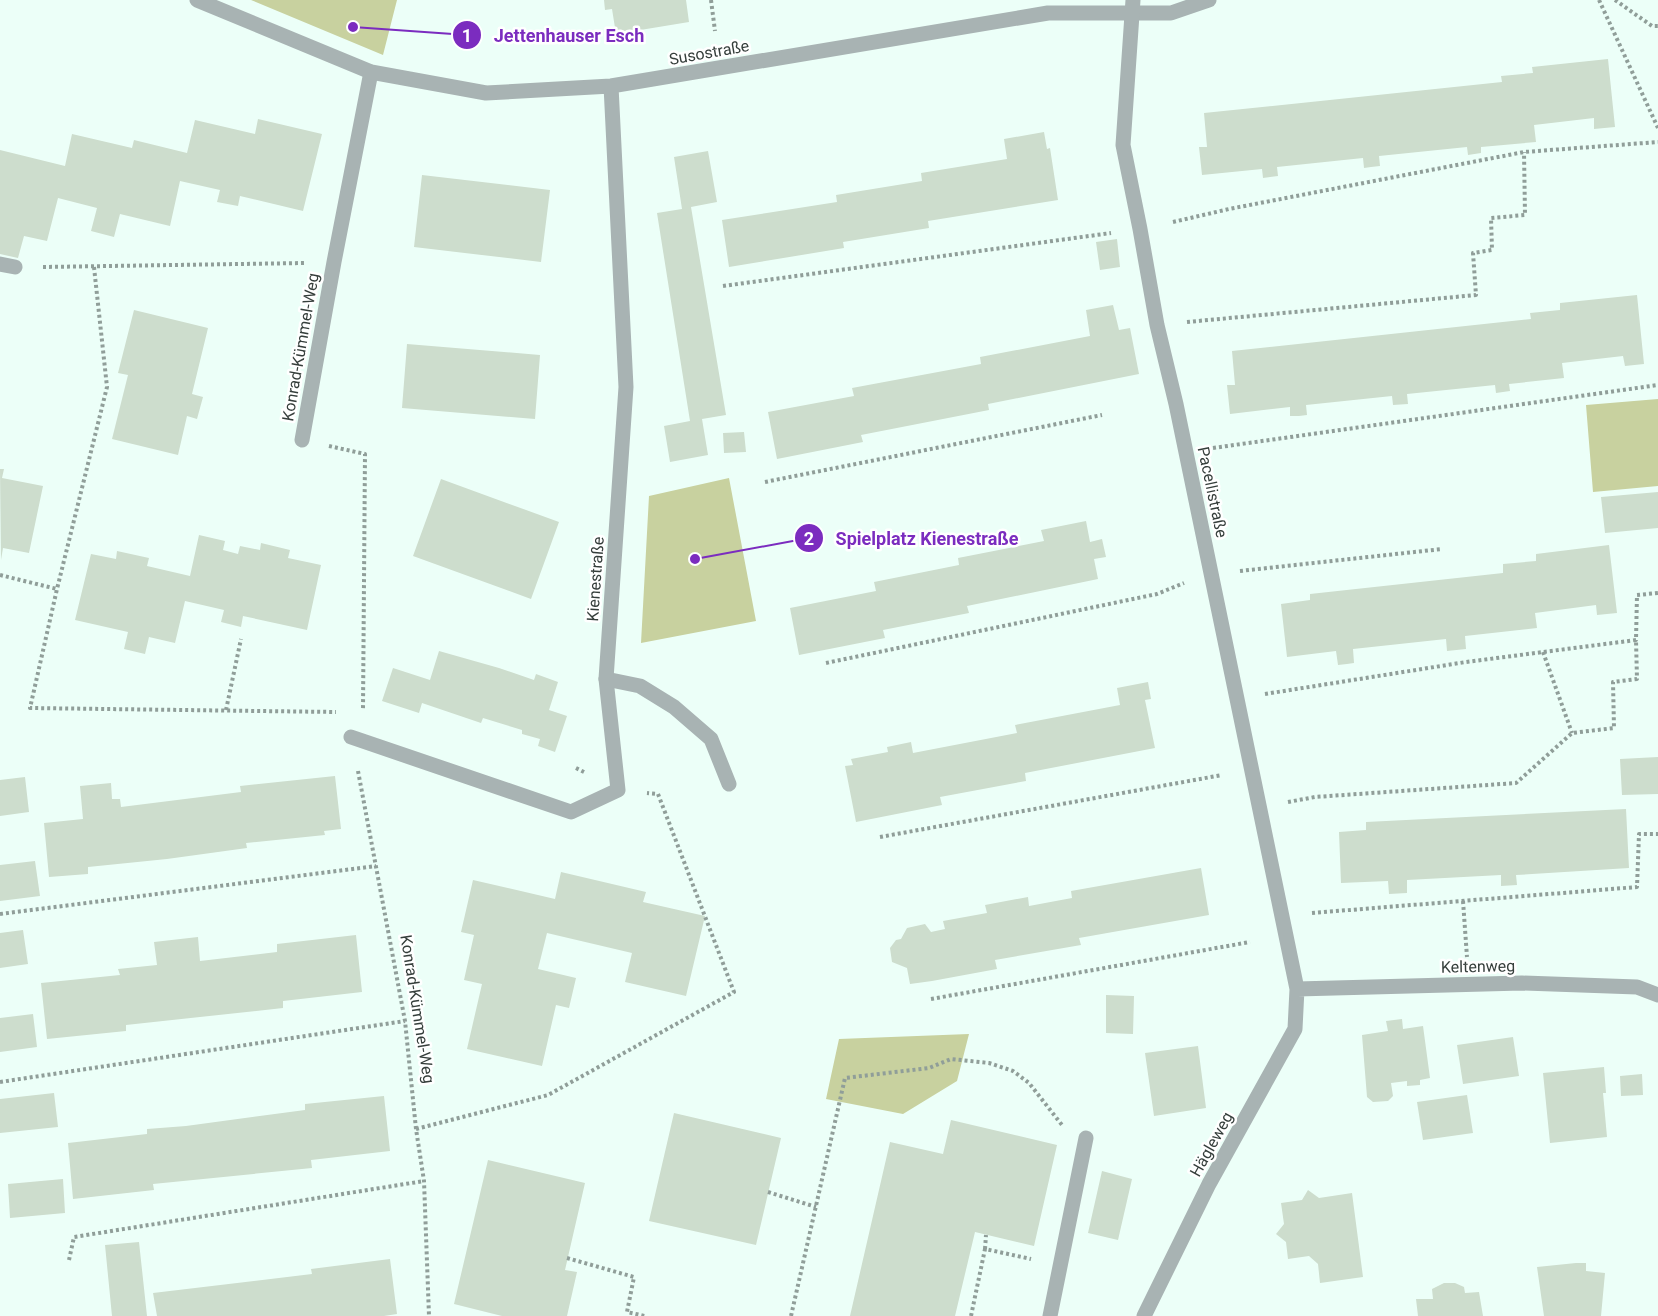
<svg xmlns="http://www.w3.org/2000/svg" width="1658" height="1316" viewBox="0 0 1658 1316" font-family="Roboto,sans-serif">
	<rect width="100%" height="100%" fill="#ecfff8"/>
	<!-- green -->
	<path fill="#c8d19f" d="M251 0H397L383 55Z
		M1658 399V486L1593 492 1586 405Z
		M729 478 756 621 641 643 649 496Z
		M969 1034 957 1081 903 1114 826 1099 839 1039Z"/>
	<!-- building -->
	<path fill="#cdddcd" d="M604 0H686L689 22 616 34 612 9 605 10Z
		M1608 59 1615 127 1594 129V118L1534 125 1536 142 1481 147V153L1468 155 1467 147 1379 156 1380 166 1371 167 1364 168 1363 158 1277 167 1278 176 1263 178 1262 169 1202 175 1199 147H1207L1204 113 1502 82 1501 76 1533 73 1532 67Z
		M258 119 322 134 303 211 240 196 238 206 217 202 220 190 180 181 170 226 120 214 114 237 91 231 97 208 58 198 47 241 24 236 18 258 0 254V150L65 166 72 134 132 148 134 140 187 153 195 120 255 134Z
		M1044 132 1047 149 1050 148 1058 200 928 221 929 228 843 242 844 248 729 267 722 220 837 202 836 195 922 181 921 173 1007 159 1004 139Z
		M708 151 717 202 691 207 726 415 702 419 708 455 670 462 664 426 690 421 657 213 682 209 674 157Z
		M422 175 550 190 541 262 414 247Z
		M1117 239 1120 267 1100 270 1096 242Z
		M1637 295 1644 364 1625 366 1623 356 1562 363 1564 378 1509 384 1510 391 1496 393 1495 385 1407 394 1408 404 1393 405 1392 396 1306 405 1307 415 1299 416H1290V407L1230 414 1227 385H1235L1232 351 1531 319 1530 313 1560 310V303Z
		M1113 305 1119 330 1130 328 1139 374 988 404 989 410 861 435 863 442 777 459 768 412 854 396 852 388 981 364 980 357 1090 336 1086 310Z
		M134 310 208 328 192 394 203 397 197 419 187 416 178 455 112 439 128 375 118 373Z
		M407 344 540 355 535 419 402 408Z
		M744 432 746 452 724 453 723 433Z
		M0 469H4L2 478 43 486 29 553 3 548 1 560Z
		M441 479 559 522 531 599 413 556Z
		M1658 492V528L1605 533 1601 497Z
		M1086 521 1090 542 1102 539 1106 557 1094 559 1098 579 967 606 969 613 883 630 885 638 799 655 790 608 876 591 874 582 959 565 958 558 1044 541 1041 530Z
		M199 535 225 541 223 550 238 554 240 546 260 550 261 543 290 550 288 558 321 565 307 630 243 616 241 627 221 622 224 610 185 601 175 643 149 637 145 654 124 649 128 632 75 620 91 554 116 559 117 551 149 558 147 566 190 576Z
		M1609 545 1617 613 1597 615 1596 605 1535 613 1537 628 1465 636 1466 649 1447 651 1446 639 1353 649 1354 663 1347 664 1338 665 1336 651 1287 657 1281 604 1310 600V594L1503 573V564L1536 561V554Z
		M439 651 499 668 534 680 536 674 558 682 549 710 567 716 555 752 538 746 540 739 522 734V730L483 718 481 723 422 703 419 713 382 701 393 668 430 680Z
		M1148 682 1151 699 1145 700 1155 748 1025 773 1026 781 940 797 942 805 856 822 845 766 853 765 851 759 888 752 887 747 911 742 913 753 1017 733 1015 725 1120 705 1117 688Z
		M1658 757V794L1622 795 1620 759Z
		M335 776 341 829 324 831 325 835 246 843 247 848 167 859 88 867V874L49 877 44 823 83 819 80 786 111 783 112 799H120L121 807 241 792 240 786Z
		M25 777 29 812 0 816V780Z
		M1626 809 1629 868 1516 875 1517 885 1501 886V875L1407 880V893L1389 894 1388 881 1341 883 1339 832 1366 830V822Z
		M35 861 40 896 0 901V865Z
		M1201 868 1209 915 1079 938 1081 945 995 960 997 969 932 981 910 984 907 968 892 962 890 948 896 940 901 939 907 928 925 924 931 932 945 929 943 921 987 913 985 905 1028 897 1029 906 1072 898 1071 891Z
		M561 872 646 892 643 902 705 916 686 996 625 982 632 953 547 933 538 969 576 978 569 1008 556 1005 542 1066 467 1049 482 984 464 980 474 935 461 932 473 880 555 899Z
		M23 930 28 964 0 968V933Z
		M356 935 362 992 283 1001V1008L126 1025V1031L47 1039 41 983 120 975 118 969 157 965 154 942 198 937 200 961 277 952V944Z
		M1106 995 1134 996 1133 1034 1106 1033Z
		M33 1014 37 1047 0 1052V1018Z
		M1402 1019 1403 1029 1423 1026 1430 1078 1420 1080V1085L1407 1086V1081L1391 1083 1393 1096 1388 1101 1373 1102 1367 1097 1362 1035 1388 1031 1386 1021Z
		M1513 1037 1519 1076 1463 1084 1457 1045Z
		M1198 1046 1206 1108 1154 1116 1145 1053Z
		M1604 1067 1606 1093H1603L1607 1137 1550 1143 1543 1073Z
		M1642 1074 1643 1095 1621 1096 1620 1076Z
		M54 1093 58 1127 0 1133V1099Z
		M1467 1095 1473 1133 1423 1140 1417 1102Z
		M384 1096 390 1151 311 1160 312 1168 153 1184 154 1190 73 1199 68 1143 147 1134V1129L186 1126 305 1110V1104Z
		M674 1113 781 1138 756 1245 649 1221Z
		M951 1120 1057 1145 1034 1246 975 1232 955 1316H850L890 1142 943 1154Z
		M488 1160 585 1183 565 1270 577 1272 567 1316H502L454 1304Z
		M1102 1171 1132 1179 1118 1240 1088 1233Z
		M63 1179 65 1213 10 1218 8 1184Z
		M1308 1190 1319 1198 1352 1193 1363 1277 1320 1283 1318 1264 1309 1256 1288 1259 1286 1242 1276 1234 1284 1224 1281 1203 1302 1200Z
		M139 1242 147 1316H112L105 1245Z
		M390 1259 397 1314 384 1316H157L153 1293 312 1274 311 1269Z
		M1576 1263H1586V1271L1605 1273 1601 1316H1544L1537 1267Z
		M1444 1283H1455L1464 1287 1465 1293 1479 1292 1483 1316H1418L1416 1299H1433L1432 1289Z"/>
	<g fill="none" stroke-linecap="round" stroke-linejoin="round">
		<!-- path -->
		<path stroke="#909e99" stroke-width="4" stroke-dasharray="3 3" stroke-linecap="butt" d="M711 0 715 31
			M1599 0 1658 128
			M1615 0 1652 26H1658
			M1173 222 1229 209 1524 152 1658 142
			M43 267 305 263
			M94 267 107 387 57 589 30 708 336 712
			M723 286 1111 233
			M1187 322 1476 295 1473 253 1492 250 1491 218 1525 215 1524 152
			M329 446 365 454 363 710
			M1213 448 1658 385
			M765 482 1102 415
			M1240 571 1442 549
			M0 575 57 589
			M1543 652 1572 733
			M826 663 1157 594 1184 583
			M1265 694 1466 662 1636 640 1637 595 1658 593
			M226 710 241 639
			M576 768 584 772
			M358 771 405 1021 416 1129 424 1181 429 1316
			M1288 802 1315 797 1516 783 1572 733 1614 728 1613 682 1637 679 1636 640
			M880 837 1222 775
			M1463 901 1467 957
			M1312 913 1637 887 1639 834H1658
			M0 914 376 866
			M931 999 1250 942
			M0 1082 405 1021
			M416 1129 548 1095 734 992 658 794 647 793
			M768 1192 816 1207
			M985 1249 986 1235
			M567 1258 634 1277 627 1312 645 1316
			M69 1260 74 1237 424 1181
			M791 1316 845 1078 929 1068 951 1059 989 1063 1013 1071 1029 1083 1062 1125
			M971 1316 985 1249 1031 1259"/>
		<!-- service -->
		<path stroke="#a8b3b3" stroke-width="15" d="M1131 13H1171L1209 0
			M0 264 15 267
			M302 440 334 262 371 72
			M606 679 640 686 674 707 711 739 729 784
			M1050 1316 1086 1138"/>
		<!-- minor -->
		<path stroke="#a8b3b3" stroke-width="15" d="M197 0 371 72 486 93 611 86 1048 13H1131
			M1133 0 1123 145 1140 229 1157 325 1176 404 1297 989 1295 1029 1209 1184 1144 1316
			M351 737 571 812 618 790 606 679 626 387 611 86
			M1297 989 1522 983 1637 987 1658 995"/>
	</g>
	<g text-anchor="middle" stroke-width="5" stroke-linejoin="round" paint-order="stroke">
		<!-- street labels -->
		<g font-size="16" fill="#353e3b" stroke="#fff">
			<text transform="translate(709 52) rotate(-10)" y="6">Susostraße</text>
			<text transform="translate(300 347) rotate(-80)" y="6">Konrad-Kümmel-Weg</text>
			<text transform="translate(1213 492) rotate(78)" y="6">Pacellistraße</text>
			<text transform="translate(595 579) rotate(-86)" y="6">Kienestraße</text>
			<text transform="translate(1478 966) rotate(-1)" y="6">Keltenweg</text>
			<text transform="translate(418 1009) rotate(81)" y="6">Konrad-Kümmel-Weg</text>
			<text transform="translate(1211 1144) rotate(-61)" y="6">Hägleweg</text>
		</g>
	</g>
	<!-- callouts -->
	<path fill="none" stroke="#7b2cbf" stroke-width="2" d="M353 27L467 35M695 559L809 538"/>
	<g fill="#7b2cbf" stroke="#fff" stroke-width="2">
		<circle cx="353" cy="27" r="6"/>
		<circle cx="695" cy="559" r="6"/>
		<circle cx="467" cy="35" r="15"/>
		<circle cx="809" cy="538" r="15"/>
	</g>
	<g font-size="18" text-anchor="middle" font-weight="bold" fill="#fff">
		<text x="467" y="42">1</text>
		<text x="809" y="545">2</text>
	</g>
	<g font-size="18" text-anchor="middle" font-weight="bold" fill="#7b2cbf" stroke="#fff" stroke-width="5" stroke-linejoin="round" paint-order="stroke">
		<text x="569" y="42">Jettenhauser Esch</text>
		<text x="927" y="545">Spielplatz Kienestraße</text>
	</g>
</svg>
